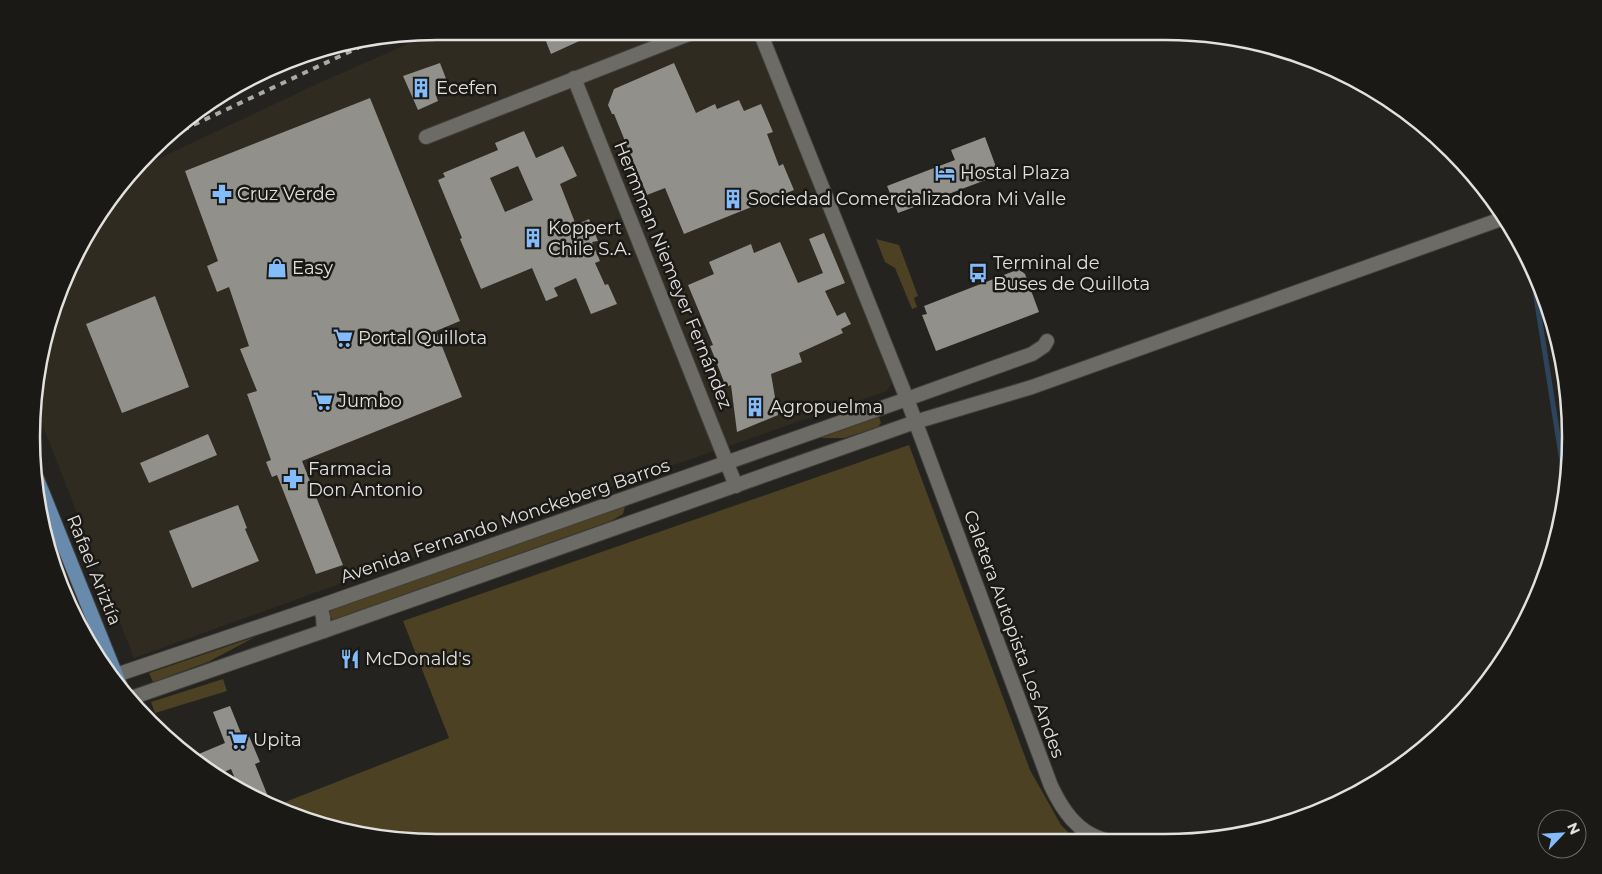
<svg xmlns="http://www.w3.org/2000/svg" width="1602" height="874" viewBox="0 0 1602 874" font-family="Montserrat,sans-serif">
	<rect width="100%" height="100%" fill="#25231f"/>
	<!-- built -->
	<path fill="#2f2b21" d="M437 31 755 32 892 383 887 391 567 502 134 658 37 411 45 332 99 212 141 167 317 84Z"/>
	<!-- green -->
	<path fill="#4d4123" d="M876 239 899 245 918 296 914 298 917 307 912 309 895 268 885 262Z
		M879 417 881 423 878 427 844 438H820Z
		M909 445 1030 770 1061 825 1072 836 1066 840H1015L988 837 974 840 411 842 332 829 275 806 449 738 403 621Z
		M625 506 623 514 611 521 332 620 329 610Z
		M255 637 208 662 153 682 149 673Z
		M223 679 227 691 155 713 151 702Z"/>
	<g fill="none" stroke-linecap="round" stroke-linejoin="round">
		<!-- stream -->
		<path stroke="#2d445d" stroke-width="5" d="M1530 259 1567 493"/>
	</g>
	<!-- building -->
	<path fill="#92908b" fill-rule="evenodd" d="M542 31H601L551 54Z
		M440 63 450 89 436 95 438 101 418 110 403 76Z
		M674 63 696 113 715 104 717 109 739 100 744 111 761 104 773 132 767 134 779 166 783 164 794 190 684 234 665 188 647 195 614 114H612L608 105 614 89Z
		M370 98 460 321 436 331 462 397 302 461 343 565 316 574 277 475 272 477 266 462 271 460 247 394 257 391 240 349 249 346 229 287 217 292 207 266 218 261 185 171Z
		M524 131 536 158 563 146 577 176 560 184 576 225 589 219 598 241 592 242 600 261 595 263 605 285 608 284 617 304 591 314 576 278 554 288 558 296 546 301 532 268 481 289 460 239 462 238 438 180 445 177 443 173 498 150 495 143ZM518 166 533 200 505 212 490 178Z
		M985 137 999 175 898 213 887 186 955 160 951 150Z
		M824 233 845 283 825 291 837 316 845 312 851 324 841 329 843 333 799 353 802 362 771 374 778 415 737 432 731 385 726 387 710 346 713 345 688 285 714 274 709 262 751 244 754 253 780 242 798 283 823 273 809 239Z
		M1019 269 1025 274 1039 312 936 351 922 315 927 314 924 306Z
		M155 296 189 387 122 413 86 324Z
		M208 434 217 455 149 483 140 463Z
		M238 505 247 528 245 529 259 561 192 588 169 531Z
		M230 706 243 738 249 736 260 762 255 764 271 804 240 791 231 769 217 775 194 756 225 743 213 712Z"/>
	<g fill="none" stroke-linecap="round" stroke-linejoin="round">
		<defs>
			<path id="minor" d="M574 78 736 486
				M426 137 694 32
				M907 399 1032 354 1044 346 1047 341
				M915 422 1032 387 1504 218
				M320 606 323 617 324 631"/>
			<path id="tertiary" d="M760 32 907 399 1051 786C1062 809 1077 833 1105 840
				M116 675 320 606 907 399
				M128 699 324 631 915 422
				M1203 839 1226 837"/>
			<path id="primary" d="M33 469 120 685"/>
		</defs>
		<!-- minor casing -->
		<use href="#minor" stroke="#413f3c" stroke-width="16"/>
		<!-- tertiary casing -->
		<use href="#tertiary" stroke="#413f3c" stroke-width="16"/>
		<!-- primary casing -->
		<use href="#primary" stroke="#413f3c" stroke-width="16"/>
		<!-- minor -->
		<use href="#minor" stroke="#6d6b66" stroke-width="14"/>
		<!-- tertiary -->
		<use href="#tertiary" stroke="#6d6b66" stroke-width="14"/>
		<!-- primary -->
		<use href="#primary" stroke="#678aad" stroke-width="14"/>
		<!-- rail -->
		<path stroke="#acaaa7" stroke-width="4" stroke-dasharray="6 6" stroke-linecap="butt" d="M172 135 368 43"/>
	</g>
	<!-- icons -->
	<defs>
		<symbol id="building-bare" viewBox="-9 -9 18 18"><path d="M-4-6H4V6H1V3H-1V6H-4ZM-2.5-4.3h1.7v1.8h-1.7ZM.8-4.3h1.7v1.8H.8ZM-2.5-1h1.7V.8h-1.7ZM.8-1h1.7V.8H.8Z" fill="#82bcfa" stroke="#1b1916" stroke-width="2.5" paint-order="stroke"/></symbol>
		<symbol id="hotel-bare" viewBox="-9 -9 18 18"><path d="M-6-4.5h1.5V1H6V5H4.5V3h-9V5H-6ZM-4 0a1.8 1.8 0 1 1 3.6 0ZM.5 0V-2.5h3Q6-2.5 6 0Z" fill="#82bcfa" stroke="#1b1916" stroke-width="2.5" paint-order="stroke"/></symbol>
		<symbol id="pharmacy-bare" viewBox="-9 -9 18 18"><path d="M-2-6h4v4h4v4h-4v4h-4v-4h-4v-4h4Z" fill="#82bcfa" stroke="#1b1916" stroke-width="2.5" paint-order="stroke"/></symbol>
		<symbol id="shop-bare" viewBox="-9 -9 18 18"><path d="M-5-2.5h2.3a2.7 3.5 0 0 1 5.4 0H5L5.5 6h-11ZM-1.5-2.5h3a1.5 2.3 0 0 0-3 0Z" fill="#82bcfa" stroke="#1b1916" stroke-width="2.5" paint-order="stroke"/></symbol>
		<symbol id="bus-bare" viewBox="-9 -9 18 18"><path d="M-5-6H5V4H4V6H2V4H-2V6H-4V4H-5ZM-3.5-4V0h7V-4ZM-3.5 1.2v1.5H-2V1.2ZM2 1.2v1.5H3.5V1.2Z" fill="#82bcfa" stroke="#1b1916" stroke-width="2.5" paint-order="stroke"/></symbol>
		<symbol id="supermarket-bare" viewBox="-9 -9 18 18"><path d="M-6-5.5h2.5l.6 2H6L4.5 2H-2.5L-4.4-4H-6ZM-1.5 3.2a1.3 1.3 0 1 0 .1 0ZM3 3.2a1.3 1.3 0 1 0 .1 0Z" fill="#82bcfa" stroke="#1b1916" stroke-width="2.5" paint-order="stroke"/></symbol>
		<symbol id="restaurant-bare" viewBox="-9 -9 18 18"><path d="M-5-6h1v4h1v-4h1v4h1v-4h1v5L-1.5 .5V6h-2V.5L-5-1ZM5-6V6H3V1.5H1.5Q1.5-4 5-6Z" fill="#82bcfa" stroke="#1b1916" stroke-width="2.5" paint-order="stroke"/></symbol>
	</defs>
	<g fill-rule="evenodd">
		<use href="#building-bare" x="407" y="74" width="28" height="28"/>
		<use href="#hotel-bare" x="931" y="159" width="28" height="28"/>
		<use href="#pharmacy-bare" x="208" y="180" width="28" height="28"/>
		<use href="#building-bare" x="719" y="185" width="28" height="28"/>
		<use href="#building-bare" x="519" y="224" width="28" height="28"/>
		<use href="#shop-bare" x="263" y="254" width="28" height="28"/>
		<use href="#bus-bare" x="964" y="259" width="28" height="28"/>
		<use href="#supermarket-bare" x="329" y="324" width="28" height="28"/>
		<use href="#supermarket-bare" x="309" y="387" width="28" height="28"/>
		<use href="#building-bare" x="741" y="393" width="28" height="28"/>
		<use href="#pharmacy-bare" x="279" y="465" width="28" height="28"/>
		<use href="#restaurant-bare" x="336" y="645" width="28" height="28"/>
		<use href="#supermarket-bare" x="224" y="726" width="28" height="28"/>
	</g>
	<g text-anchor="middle" stroke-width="5" stroke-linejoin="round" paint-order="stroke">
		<!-- poi labels -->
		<g font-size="18" fill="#e2e1de" stroke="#1b1916" text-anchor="start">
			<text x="436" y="94">Ecefen</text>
			<text x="960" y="179">Hostal Plaza</text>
			<text x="237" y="200">Cruz Verde</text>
			<text x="748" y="205">Sociedad Comercializadora Mi Valle</text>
			<text x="548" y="234">Koppert<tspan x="548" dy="21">Chile S.A.</tspan></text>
			<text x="993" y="269">Terminal de<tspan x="993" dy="21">Buses de Quillota</tspan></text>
			<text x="292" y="274">Easy</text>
			<text x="358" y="344">Portal Quillota</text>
			<text x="338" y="407">Jumbo</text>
			<text x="770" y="413">Agropuelma</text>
			<text x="308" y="475">Farmacia<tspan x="308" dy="21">Don Antonio</tspan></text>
			<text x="365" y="665">McDonald's</text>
			<text x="253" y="746">Upita</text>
		</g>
		<!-- street labels -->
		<g font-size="18" fill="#e2e1de" stroke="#1b1916">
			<text transform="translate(673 275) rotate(68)" y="6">Hermman Niemeyer Fernández</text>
			<text transform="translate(505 521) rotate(-19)" y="6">Avenida Fernando Monckeberg Barros</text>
			<text transform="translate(94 570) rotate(68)" y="6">Rafael Ariztía</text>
			<text transform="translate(1014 634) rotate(70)" y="6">Caletera Autopista Los Andes</text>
		</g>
	</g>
	<!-- crop -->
	<path d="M0 0H1602V874H0ZM437 40H1165A397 397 0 0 1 1562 437V437A397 397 0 0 1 1165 834H437A397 397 0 0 1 40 437V437A397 397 0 0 1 437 40Z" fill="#1b1916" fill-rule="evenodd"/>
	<path fill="none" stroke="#e2e1de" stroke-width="2.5" d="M437 40H1165A397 397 0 0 1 1562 437V437A397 397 0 0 1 1165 834H437A397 397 0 0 1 40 437V437A397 397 0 0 1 437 40Z"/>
	<!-- north arrow -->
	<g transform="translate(1562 834) rotate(65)"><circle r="24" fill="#1b1916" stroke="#6b6966"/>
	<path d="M0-4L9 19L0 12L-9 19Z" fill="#82bcfa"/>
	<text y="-8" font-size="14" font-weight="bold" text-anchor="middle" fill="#e2e1de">N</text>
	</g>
</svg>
